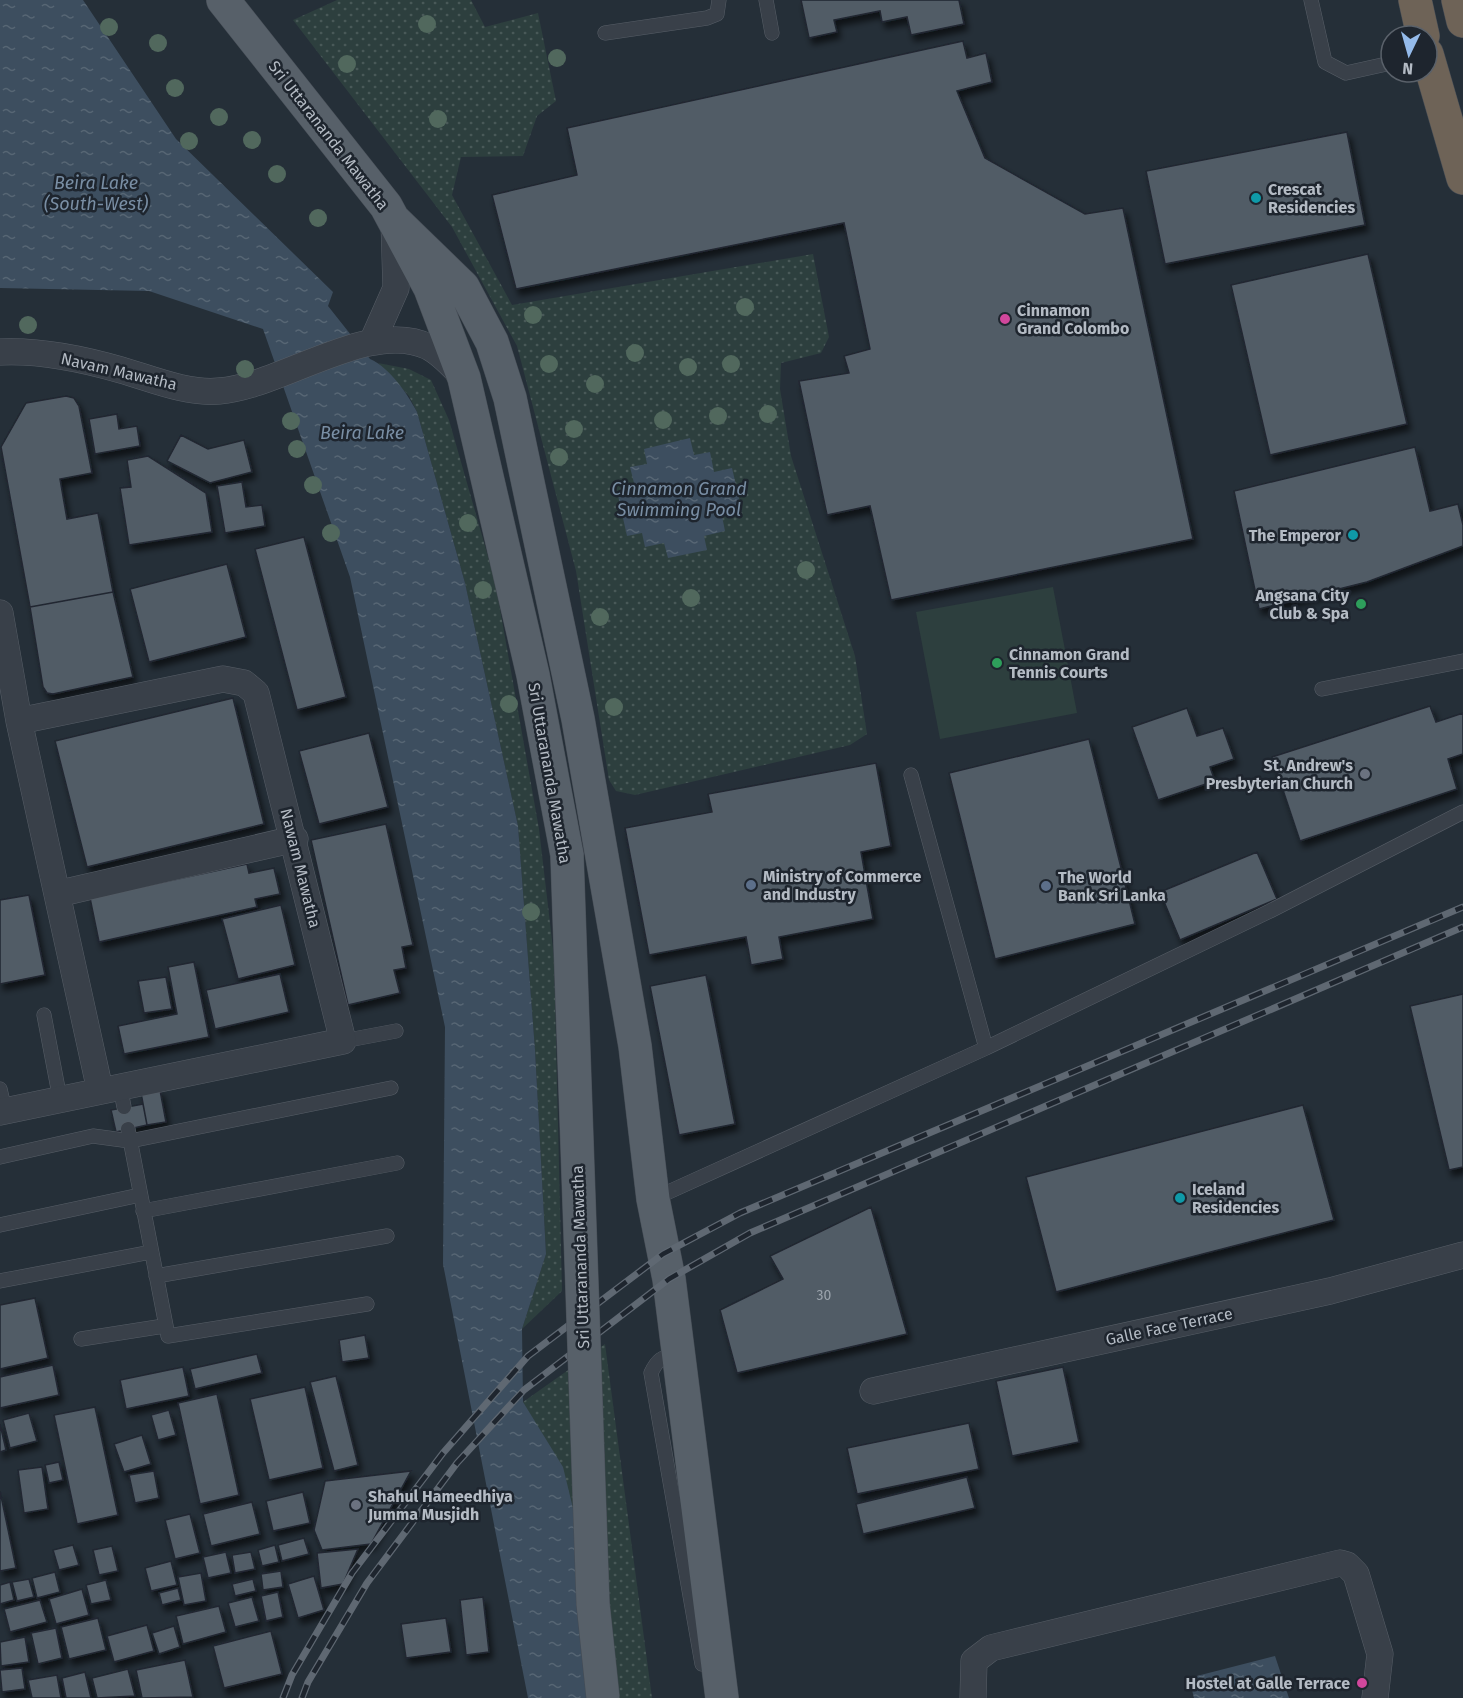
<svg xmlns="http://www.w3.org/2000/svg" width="1463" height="1698" viewBox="0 0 1463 1698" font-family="'Fira Sans',sans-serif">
	<defs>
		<pattern id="green-dots" width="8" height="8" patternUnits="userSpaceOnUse" patternTransform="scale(1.5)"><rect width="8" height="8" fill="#2d3f3e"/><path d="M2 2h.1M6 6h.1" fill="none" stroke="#495958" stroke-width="1.8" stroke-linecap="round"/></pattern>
		<pattern id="water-ripples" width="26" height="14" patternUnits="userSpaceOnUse" patternTransform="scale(1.5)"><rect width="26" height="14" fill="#3d4e5f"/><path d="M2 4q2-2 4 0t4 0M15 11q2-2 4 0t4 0" fill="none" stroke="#576674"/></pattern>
		<filter id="shadow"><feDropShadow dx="3.5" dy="6" stdDeviation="3" flood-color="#0009"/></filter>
	</defs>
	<rect width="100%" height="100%" fill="#252f38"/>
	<!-- green -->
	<path fill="url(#green-dots)" d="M337 0H471L485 27 538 13 556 101 537 116 523 156 461 157 452 195 512 305 813 254 829 337 821 353 781 363 780 389 791 456 855 656 867 734 850 745 635 795 616 791 609 780 576 571 517 346 452 227 293 20Z
		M378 363 409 369 431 380 449 420 495 581 539 829 554 957 562 1291 522 1329 546 1254 535 1050 518 826 465 583 417 412 409 396Z
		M605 1344 652 1698H614L523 1402Z"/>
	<!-- pitch -->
	<path fill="#2d3f3e" d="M1053 587 1077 713 940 739 916 612Z"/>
	<!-- water -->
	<path fill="url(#water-ripples)" d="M0 0H83L176 139 333 292 328 306 370 359C390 368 407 393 417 412L465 583 518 826 535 1050 546 1254 522 1329 523 1402 563 1467 602 1628 614 1698H528L443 1264 445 1027 350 577 263 329 149 291 0 288Z
		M690 438 694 455 710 452 714 472 732 468 742 511 722 516 725 531 704 536 707 550 668 558 664 543 645 547 642 533 627 536 617 491 635 487 630 467 647 464 644 449Z
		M1275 1656 1289 1698H1194L1189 1678Z"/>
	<!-- building -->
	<path fill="#515b66" stroke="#202730" stroke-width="1.5" filter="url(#shadow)" d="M801 0H959L964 24 911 35 907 17 882 22 880 11 834 20 837 32 809 38Z
		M963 41 967 58 986 53 992 82 957 91 985 158 1085 214 1123 208 1193 539 891 600 870 506 827 515 799 381 849 373 844 356 870 349 844 223 516 289 492 195 577 175 567 128Z
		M1347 132 1365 225 1165 264 1146 171Z
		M1368 254 1407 424 1270 455 1231 285Z
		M66 396 74 398 79 406 92 473 60 479 67 519 98 513 113 592 30 607 1 447 26 403Z
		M117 414 119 429 137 426 140 446 95 454 89 419Z
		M181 435 208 449 244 440 252 472 210 483 167 461Z
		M1415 447 1430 511 1458 504 1463 525V546L1367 582 1259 609 1234 491Z
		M148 456 206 493 212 532 129 545 120 488 131 487 127 460Z
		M242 482 246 507 262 505 265 526 225 533 217 486Z
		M304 537 346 697 297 710 255 549Z
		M227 564 246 637 149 662 130 589Z
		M113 592 133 677 53 694 47 693 43 687 30 607Z
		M233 698 264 824 87 867 55 741Z
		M1430 706 1436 722 1463 713V754L1448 759 1457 789 1300 841 1272 757Z
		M1187 708 1197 736 1223 728 1234 759 1210 767 1215 781 1158 800 1132 727Z
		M369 733 388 807 319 824 299 751Z
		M1089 739 1135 924 995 959 949 773Z
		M876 763 891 846 861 852 873 919 779 937 783 959 751 965 746 937 649 955 625 828 712 812 708 794Z
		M386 824 413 945 402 947 406 968 394 970 400 993 348 1005 311 840Z
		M1257 852 1277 899 1180 940 1160 892Z
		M247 864 249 873 274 868 280 894 255 899 257 907 99 942 90 898Z
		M29 895 45 975 0 984V900Z
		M281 905 295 965 238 979 222 919Z
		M194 962 209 1037 124 1054 118 1026 177 1014 168 967Z
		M280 974 289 1012 215 1029 206 990Z
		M706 975 735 1124 679 1135 650 986Z
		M166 977 172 1009 144 1013 138 981Z
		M1463 994V1167L1449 1170 1410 1006Z
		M160 1090 166 1122 147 1125 141 1093Z
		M143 1104 147 1125 116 1132 111 1110Z
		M1303 1105 1334 1220 1056 1292 1026 1177Z
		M871 1207 907 1334 737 1373 720 1310 783 1279 770 1256Z
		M35 1298 48 1358 0 1369V1305Z
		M365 1335 369 1358 342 1362 339 1340Z
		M257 1354 262 1373 195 1389 190 1369Z
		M53 1365 59 1395 0 1408V1377Z
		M183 1367 189 1396 126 1409 120 1380Z
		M1063 1367 1079 1442 1012 1456 996 1381Z
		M336 1376 358 1465 334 1471 310 1382Z
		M305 1387 323 1468 269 1480 250 1399Z
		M217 1394 239 1495 200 1504 178 1403Z
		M95 1407 118 1515 77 1524 54 1415Z
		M169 1410 176 1435 158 1440 151 1415Z
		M29 1413 37 1441 10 1448 3 1420Z
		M969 1423 979 1469 857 1494 847 1448Z
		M0 1424 6 1450 0 1452Z
		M142 1435 151 1464 124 1472 114 1444Z
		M59 1462 63 1480 49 1483 45 1465Z
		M42 1467 48 1509 24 1513 18 1470Z
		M154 1471 159 1498 135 1503 129 1475Z
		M411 1471 371 1544 322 1550 314 1530 325 1481Z
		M967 1477 975 1508 863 1534 856 1504Z
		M0 1491 16 1568 0 1571Z
		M303 1492 310 1523 273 1531 266 1501Z
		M252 1502 260 1534 211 1546 203 1514Z
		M190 1514 200 1553 175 1559 165 1520Z
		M304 1538 309 1554 282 1561 278 1545Z
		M73 1545 79 1565 59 1570 53 1550Z
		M275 1545 279 1562 262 1566 258 1550Z
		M112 1546 118 1571 99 1575 93 1550Z
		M358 1549 343 1584 321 1588 317 1553Z
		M226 1552 231 1573 208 1578 203 1557Z
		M251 1552 255 1569 235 1573 232 1555Z
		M171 1561 177 1585 151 1591 145 1568Z
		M281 1571 283 1587 263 1590 261 1574Z
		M55 1572 60 1592 37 1598 32 1578Z
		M201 1573 206 1601 184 1605 178 1577Z
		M314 1576 324 1610 298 1618 288 1584Z
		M29 1579 34 1597 17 1601 12 1582Z
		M253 1579 256 1591 235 1596 232 1584Z
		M106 1580 111 1600 91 1604 86 1585Z
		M10 1582 14 1600 0 1604V1585Z
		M178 1588 181 1600 162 1605 159 1593Z
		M82 1589 89 1615 56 1624 49 1599Z
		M278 1592 283 1617 266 1621 261 1596Z
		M252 1597 259 1621 235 1627 228 1603Z
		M483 1597 489 1652 466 1655 460 1600Z
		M40 1600 47 1622 10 1632 4 1609Z
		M219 1606 226 1632 183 1644 176 1616Z
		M98 1618 106 1650 69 1659 61 1627Z
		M446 1618 451 1652 406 1658 401 1624Z
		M147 1625 154 1651 114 1662 107 1636Z
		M174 1626 180 1647 159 1654 152 1633Z
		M56 1628 62 1658 38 1664 31 1633Z
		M271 1631 282 1674 224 1688 213 1646Z
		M25 1637 29 1662 1 1666 0 1642Z
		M185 1660 193 1697 142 1698 136 1670Z
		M22 1668 25 1689 2 1692 0 1670Z
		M128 1669 135 1696 97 1698 92 1678Z
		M85 1672 91 1698H66L62 1678Z
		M57 1675 61 1698H32L28 1680Z"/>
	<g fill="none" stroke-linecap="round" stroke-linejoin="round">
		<defs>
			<path id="lane" d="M766 0 772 33
				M1311 0 1325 62 1346 73 1391 63
				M605 33 707 18 717 14 719 0
				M1322 689 1463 661
				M911 775 986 1048
				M44 1015 60 1099
				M343 1041 396 1031
				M120 1086 124 1107
				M0 1089 5 1111
				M128 1129 168 1336 367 1304
				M0 1157 93 1136 130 1141 391 1088
				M653 1199 986 1048 1270 911 1463 812
				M143 1211 397 1163
				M0 1225 140 1195
				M156 1276 387 1236
				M0 1281 151 1252
				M81 1339 164 1326
				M677 1355C662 1356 657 1360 651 1373L702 1664"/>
			<path id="street" d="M373 340 396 288 394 222
				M0 352C40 350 83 359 121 370 152 379 187 394 219 391 283 386 370 318 429 347 442 354 453 366 463 377
				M0 613 19 721 100 1090
				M57 894 295 839
				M0 1112 343 1041 256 693 244 683 223 679 19 721
				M873 1391 1330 1291 1463 1255
				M973 1698 974 1661 991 1648 1340 1563 1347 1565 1356 1574 1380 1654 1375 1698"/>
			<path id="primary" d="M223 0 386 206 430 288 464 378 533 675 567 855
				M394 220 463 287 492 342 510 398 578 719 635 1046 653 1199 669 1279 722 1698"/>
			<path id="highway" d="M1415 0 1423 36
				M1458 0 1463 21
				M1427 54 1463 178"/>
		</defs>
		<!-- lane casing -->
		<use href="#lane" stroke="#575e67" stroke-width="15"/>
		<!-- street casing -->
		<use href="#street" stroke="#575e67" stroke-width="27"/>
		<!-- primary casing -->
		<use href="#primary" stroke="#454c55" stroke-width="34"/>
		<!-- highway casing -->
		<use href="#highway" stroke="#444b54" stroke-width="34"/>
		<!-- lane -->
		<use href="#lane" stroke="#394049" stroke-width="14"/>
		<!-- street -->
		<use href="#street" stroke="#394049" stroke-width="26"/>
		<!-- primary -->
		<use href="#primary" stroke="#576069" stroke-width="33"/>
		<!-- highway -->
		<use href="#highway" stroke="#6e6357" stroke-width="33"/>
		<defs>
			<path id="rail" d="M283 1698 292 1675 352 1573 443 1453 528 1356 663 1254 740 1213 1463 907
				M302 1698 308 1682 367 1583 457 1463 524 1390 669 1279 750 1233 1463 927"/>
		</defs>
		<!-- rail casing -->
		<use href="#rail" stroke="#5f6872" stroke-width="7"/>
		<!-- rail -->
		<use href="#rail" stroke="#1e252e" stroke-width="4.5" stroke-dasharray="14" stroke-linecap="butt"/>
		<defs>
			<path id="primary-bridge" d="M567 855 593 1604 603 1698"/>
		</defs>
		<!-- primary-bridge casing -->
		<use href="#primary-bridge" stroke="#454c55" stroke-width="34" stroke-linecap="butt"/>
		<!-- primary-bridge -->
		<use href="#primary-bridge" stroke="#576069" stroke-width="33"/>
	</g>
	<!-- trees -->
	<g fill="#51685d">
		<circle cx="427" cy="24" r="9"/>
		<circle cx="109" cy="27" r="9"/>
		<circle cx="158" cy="43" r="9"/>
		<circle cx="557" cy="58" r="9"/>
		<circle cx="347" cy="64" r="9"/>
		<circle cx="175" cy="88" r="9"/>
		<circle cx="219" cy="117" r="9"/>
		<circle cx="438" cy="119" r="9"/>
		<circle cx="252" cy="140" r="9"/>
		<circle cx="189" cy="141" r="9"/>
		<circle cx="277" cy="174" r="9"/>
		<circle cx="318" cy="218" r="9"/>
		<circle cx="745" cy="307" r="9"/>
		<circle cx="533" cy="315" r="9"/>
		<circle cx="28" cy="325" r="9"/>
		<circle cx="635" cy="353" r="9"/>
		<circle cx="549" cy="364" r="9"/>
		<circle cx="731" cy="364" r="9"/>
		<circle cx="688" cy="367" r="9"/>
		<circle cx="245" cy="369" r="9"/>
		<circle cx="595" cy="384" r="9"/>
		<circle cx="768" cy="414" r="9"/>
		<circle cx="718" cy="416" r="9"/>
		<circle cx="663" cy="420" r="9"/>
		<circle cx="291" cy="421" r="9"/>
		<circle cx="574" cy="429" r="9"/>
		<circle cx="297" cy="449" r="9"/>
		<circle cx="559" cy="457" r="9"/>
		<circle cx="313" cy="485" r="9"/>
		<circle cx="468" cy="523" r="9"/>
		<circle cx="331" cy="533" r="9"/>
		<circle cx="806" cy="570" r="9"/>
		<circle cx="483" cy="590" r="9"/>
		<circle cx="691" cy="598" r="9"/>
		<circle cx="600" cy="617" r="9"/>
		<circle cx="509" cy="704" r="9"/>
		<circle cx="614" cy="707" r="9"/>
		<circle cx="531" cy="912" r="9"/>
	</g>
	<!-- markers -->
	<g fill="#0f9aa8" stroke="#1e252e" stroke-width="2">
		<circle cx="1256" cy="198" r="6"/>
		<circle cx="1353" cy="535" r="6"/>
		<circle cx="1180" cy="1198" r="6"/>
	</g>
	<g fill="#d1479c" stroke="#1e252e" stroke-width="2">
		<circle cx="1005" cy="319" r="6"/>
		<circle cx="1362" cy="1683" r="6"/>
	</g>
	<g fill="#2e9e5b" stroke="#1e252e" stroke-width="2">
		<circle cx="1361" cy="604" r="6"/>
		<circle cx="997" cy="663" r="6"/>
	</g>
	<g fill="#6b7280" stroke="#1e252e" stroke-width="2">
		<circle cx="1365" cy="774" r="6"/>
		<circle cx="356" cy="1505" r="6"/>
	</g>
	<g fill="#5c6f8a" stroke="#1e252e" stroke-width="2">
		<circle cx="751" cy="885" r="6"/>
		<circle cx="1046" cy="886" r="6"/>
	</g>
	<g text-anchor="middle" stroke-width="5" stroke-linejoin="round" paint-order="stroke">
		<!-- number labels -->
		<g font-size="14" fill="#9ba3ac">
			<text x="824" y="1300">30</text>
		</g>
		<!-- street labels -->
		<g font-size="16" fill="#b4bbc4" stroke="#1e252e">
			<text transform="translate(329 135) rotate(52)" y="6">Sri Uttarananda Mawatha</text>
			<text transform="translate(119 371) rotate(13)" y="6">Navam Mawatha</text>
			<text transform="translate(550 773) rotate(80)" y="6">Sri Uttarananda Mawatha</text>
			<text transform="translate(301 868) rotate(76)" y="6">Nawam Mawatha</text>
			<text transform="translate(580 1257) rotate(-92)" y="6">Sri Uttarananda Mawatha</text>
			<text transform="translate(1169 1326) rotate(-12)" y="6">Galle Face Terrace</text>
		</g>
		<!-- poi labels -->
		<g font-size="16" font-weight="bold" fill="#b4bbc4" stroke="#1e252e" text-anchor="start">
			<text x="1268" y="195">Crescat<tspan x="1268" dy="18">Residencies</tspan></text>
			<text x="1017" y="316">Cinnamon<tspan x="1017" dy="18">Grand Colombo</tspan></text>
			<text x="1341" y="541" text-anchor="end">The Emperor</text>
			<text x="1349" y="601" text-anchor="end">Angsana City<tspan x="1349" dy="18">Club &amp; Spa</tspan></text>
			<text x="1009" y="660">Cinnamon Grand<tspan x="1009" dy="18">Tennis Courts</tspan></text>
			<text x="1353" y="771" text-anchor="end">St. Andrew's<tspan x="1353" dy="18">Presbyterian Church</tspan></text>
			<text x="763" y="882">Ministry of Commerce<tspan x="763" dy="18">and Industry</tspan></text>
			<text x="1058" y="883">The World<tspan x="1058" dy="18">Bank Sri Lanka</tspan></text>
			<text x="1192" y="1195">Iceland<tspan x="1192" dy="18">Residencies</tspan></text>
			<text x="368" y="1502">Shahul Hameedhiya<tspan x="368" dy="18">Jumma Musjidh</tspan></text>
			<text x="1350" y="1689" text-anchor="end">Hostel at Galle Terrace</text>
		</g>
		<!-- water labels -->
		<g font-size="18" font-style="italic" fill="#798ea4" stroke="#1e252e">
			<text x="96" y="189">Beira Lake<tspan x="96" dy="21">(South-West)</tspan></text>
			<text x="362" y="439">Beira Lake</text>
			<text x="679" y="495">Cinnamon Grand<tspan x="679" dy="21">Swimming Pool</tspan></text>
		</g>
	</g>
	<!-- north arrow -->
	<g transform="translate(1409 54) rotate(185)"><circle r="28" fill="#1e252e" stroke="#5a616a" stroke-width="1.5"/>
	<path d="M0-4.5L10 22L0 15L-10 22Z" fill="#94baea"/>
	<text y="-9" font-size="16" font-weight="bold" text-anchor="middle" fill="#b4bbc4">N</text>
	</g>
</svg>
